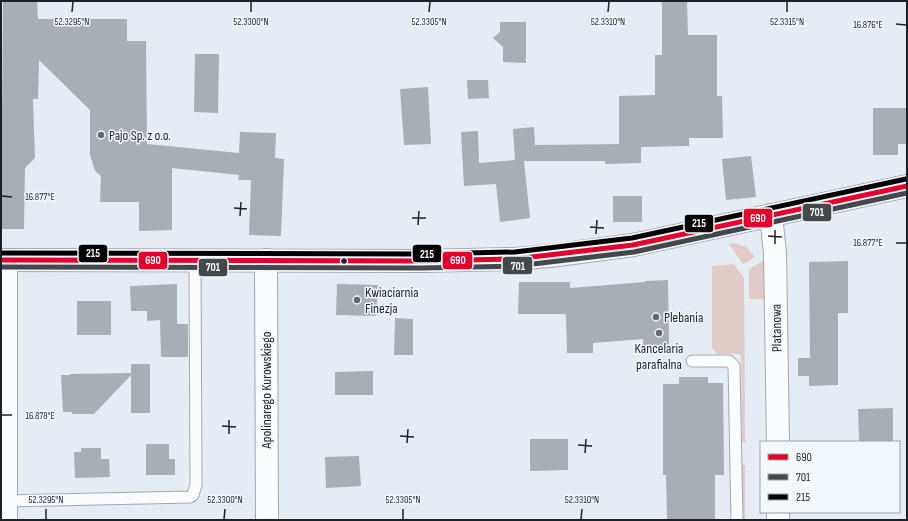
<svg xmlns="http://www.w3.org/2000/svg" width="908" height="521" viewBox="0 0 908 521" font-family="'Sofia Sans Condensed',sans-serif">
	<rect width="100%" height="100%" fill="#e5ecf3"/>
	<!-- green -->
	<path fill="#e1cac8" d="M735 243 746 247 755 257 743 264 729 244Z
		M764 260 766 299H749V269Z
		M734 264 744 278 745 443H742L741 354H717L712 348V266Z
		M742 465H745V520H743Z"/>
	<!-- building -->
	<path fill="#a8aeb4" d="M3 1H37L38 19H127V41H146L147 144 239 153 240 132 276 133 275 158 284 159 281 236 249 235 251 180H238L239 175 172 168V230L139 231V202H100L101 176 95 171 90 155V110L39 60 38 99H33L35 158 25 168 24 229H1Z
		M662 1H687L688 35H717V96H722L723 138H689V146L641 147V163L605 164V161H524L530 218 500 222 496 184 464 186 461 132 478 131 479 163 515 160 513 129 534 127 535 145 619 144V96L655 95V55H662Z
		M500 22H526V63L503 62V47L493 38 500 32Z
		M195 54H219L218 113 194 112Z
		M467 80H488L489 98 468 99Z
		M428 87 431 144 404 145 400 89Z
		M873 108H907V144H898V155H873Z
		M751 156 756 197 726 200 722 159Z
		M613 196H642V222H613Z
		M848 261V313H838V385L809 386V376H798V358H810L809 262Z
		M668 280 669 345H664L663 352H643V339L593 343V353H567L566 314H518L519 282H570V288L645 282V281Z
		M177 284V324H188V357H161L160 320 147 321V311H131L130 286Z
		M337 284 378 285 376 316 336 315Z
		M77 301H111V335H77Z
		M395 318 413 319V355H394Z
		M131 364H150V413H131V375L94 414H72V412H63L61 375H70V374L131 373Z
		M373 371V395H335V372Z
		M679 377H708V383H723L724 475H715V520H667L666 475H663V384H679Z
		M893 408V442H859L858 409Z
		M530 439H568V470L530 471Z
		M146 444H169V459H175V475H146Z
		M81 448H101V459H109L110 477 75 478 74 452H81Z
		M359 456 361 486 326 488 325 457Z"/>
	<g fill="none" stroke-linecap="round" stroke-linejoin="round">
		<defs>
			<path id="lane" d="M692 361H729L734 366 737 520
				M6 501 190 497 193 495 196 485 195 260"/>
			<path id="street" d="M771 215 775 253 778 442
				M266 260 267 520
				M778 512V520
				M6 520V260"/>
			<path id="secondary" d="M1 260 421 261 515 259 550 256 633 245 907 186"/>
		</defs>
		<!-- lane casing -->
		<use href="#lane" stroke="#a2a7ad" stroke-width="13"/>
		<!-- street casing -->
		<use href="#street" stroke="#a2a7ad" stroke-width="24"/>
		<!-- secondary casing -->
		<use href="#secondary" stroke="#a2a7ad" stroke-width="24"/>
		<!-- lane -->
		<use href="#lane" stroke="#fbfcfd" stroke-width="11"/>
		<!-- street -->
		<use href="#street" stroke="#fbfcfd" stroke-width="22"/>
		<!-- secondary -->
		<use href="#secondary" stroke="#f5f7fa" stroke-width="22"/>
		<defs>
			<path id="bus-1" d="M1 260 421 261 515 259 633 245 907 186"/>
			<path id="bus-2" d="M1 267 421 268 516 266 634 252 907 193"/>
			<path id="bus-3" d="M1 253 421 254 515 252 632 238 906 179"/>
		</defs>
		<!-- bus-1 casing -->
		<use href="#bus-1" stroke="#f3f8fd" stroke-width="8"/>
		<!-- bus-2 casing -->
		<use href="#bus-2" stroke="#f3f8fd" stroke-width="8"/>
		<!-- bus-3 casing -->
		<use href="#bus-3" stroke="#f3f8fd" stroke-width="8"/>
		<!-- bus-1 -->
		<use href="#bus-1" stroke="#e4002b" stroke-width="5"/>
		<!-- bus-2 -->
		<use href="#bus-2" stroke="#45484a" stroke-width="5"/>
		<!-- bus-3 -->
		<use href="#bus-3" stroke="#000" stroke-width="5"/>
	</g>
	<!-- ticks -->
	<path fill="none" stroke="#1d2126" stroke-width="1.5" d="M72 12 73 2M251 12V2M429 12 430 2M608 12 609 2M787 12V2M896 24 906 25M2 196 12 197M234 208 247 209M240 216 241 202M412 218H426M418 225 419 211M590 227 604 228M596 234 597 220M768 236 782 237M896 243H906M775 244V230M2 415H12M222 426 236 427M229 434V420M400 436 414 437M407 443 408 429M578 445 592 446M585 453 586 439M46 519V509M224 519 225 509M403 519V509M581 519 582 509"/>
	<!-- markers -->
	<g fill="#63686e" stroke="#f3f8fd" stroke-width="1.5">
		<circle cx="101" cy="135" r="4"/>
		<circle cx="357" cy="300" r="4"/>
		<circle cx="656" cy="317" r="4"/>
		<circle cx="659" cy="333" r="4"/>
	</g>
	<circle fill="#1d2126" stroke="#f3f8fd" stroke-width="1.5" cx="344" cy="261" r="3.5"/>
	<g text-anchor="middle" stroke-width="3" stroke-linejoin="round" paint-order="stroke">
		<!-- poi labels -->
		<g font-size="14" fill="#1d2126" stroke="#f3f8fd" text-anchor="start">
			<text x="109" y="140">Pajo Sp. z o.o.</text>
			<text x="365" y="297">Kwiaciarnia<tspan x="365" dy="16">Finezja</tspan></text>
			<text x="664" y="322">Plebania</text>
			<text x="659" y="353" text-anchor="middle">Kancelaria<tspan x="659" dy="16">parafialna</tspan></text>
		</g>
		<!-- street labels -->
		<g font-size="14" fill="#1d2126" stroke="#f3f8fd">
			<text transform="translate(776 328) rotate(-91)" y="5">Platanowa</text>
			<text transform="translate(266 390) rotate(-90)" y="5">Apolinarego Kurowskiego</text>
		</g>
	</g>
	<g font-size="10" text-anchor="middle" fill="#1d2126" stroke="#f3f8fd" stroke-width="3" stroke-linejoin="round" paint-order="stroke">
		<text x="72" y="25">52.3295°N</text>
		<text x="251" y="25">52.3300°N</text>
		<text x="429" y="25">52.3305°N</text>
		<text x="608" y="25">52.3310°N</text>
		<text x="787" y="25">52.3315°N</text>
		<text x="868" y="28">16.876°E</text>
		<text x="40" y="200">16.877°E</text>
		<text x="868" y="246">16.877°E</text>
		<text x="40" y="419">16.878°E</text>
		<text x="46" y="503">52.3295°N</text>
		<text x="225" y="503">52.3300°N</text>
		<text x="403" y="503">52.3305°N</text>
		<text x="582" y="503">52.3310°N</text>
	</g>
	<g stroke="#f3f8fd" stroke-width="1.5">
		<rect x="802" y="203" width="30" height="19" rx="4" fill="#45484a"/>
		<rect x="743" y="208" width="30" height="20" rx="4" fill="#e4002b"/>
		<rect x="684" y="214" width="30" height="19" rx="4" fill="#000"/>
		<rect x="78" y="244" width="30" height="19" rx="4" fill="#000"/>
		<rect x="412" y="244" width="30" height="19" rx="4" fill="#000"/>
		<rect x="442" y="251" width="31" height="19" rx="4" fill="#e4002b"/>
		<rect x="138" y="251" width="30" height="19" rx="4" fill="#e4002b"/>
		<rect x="502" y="256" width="31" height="19" rx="4" fill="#45484a"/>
		<rect x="198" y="258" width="30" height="19" rx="4" fill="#45484a"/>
	</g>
	<g font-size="11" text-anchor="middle" font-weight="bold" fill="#fff">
		<text x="817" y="216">701</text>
		<text x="758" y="222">690</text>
		<text x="699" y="227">215</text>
		<text x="93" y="257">215</text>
		<text x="427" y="258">215</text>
		<text x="458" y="264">690</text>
		<text x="153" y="264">690</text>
		<text x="518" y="270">701</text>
		<text x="213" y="271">701</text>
	</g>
	<!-- border -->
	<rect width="908" height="521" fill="none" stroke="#1d2126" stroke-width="4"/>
	<!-- legend -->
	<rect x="760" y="441" width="140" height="72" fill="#f3f8fd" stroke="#9da2a7"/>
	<rect x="768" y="454" width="20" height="6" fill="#e4002b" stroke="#9da2a7"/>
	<text x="796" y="461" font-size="12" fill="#1d2126">690</text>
	<rect x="768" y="474" width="20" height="6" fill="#45484a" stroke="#9da2a7"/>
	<text x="796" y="481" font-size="12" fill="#1d2126">701</text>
	<rect x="768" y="494" width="20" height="6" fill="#000000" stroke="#9da2a7"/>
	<text x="796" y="501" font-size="12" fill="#1d2126">215</text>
</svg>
